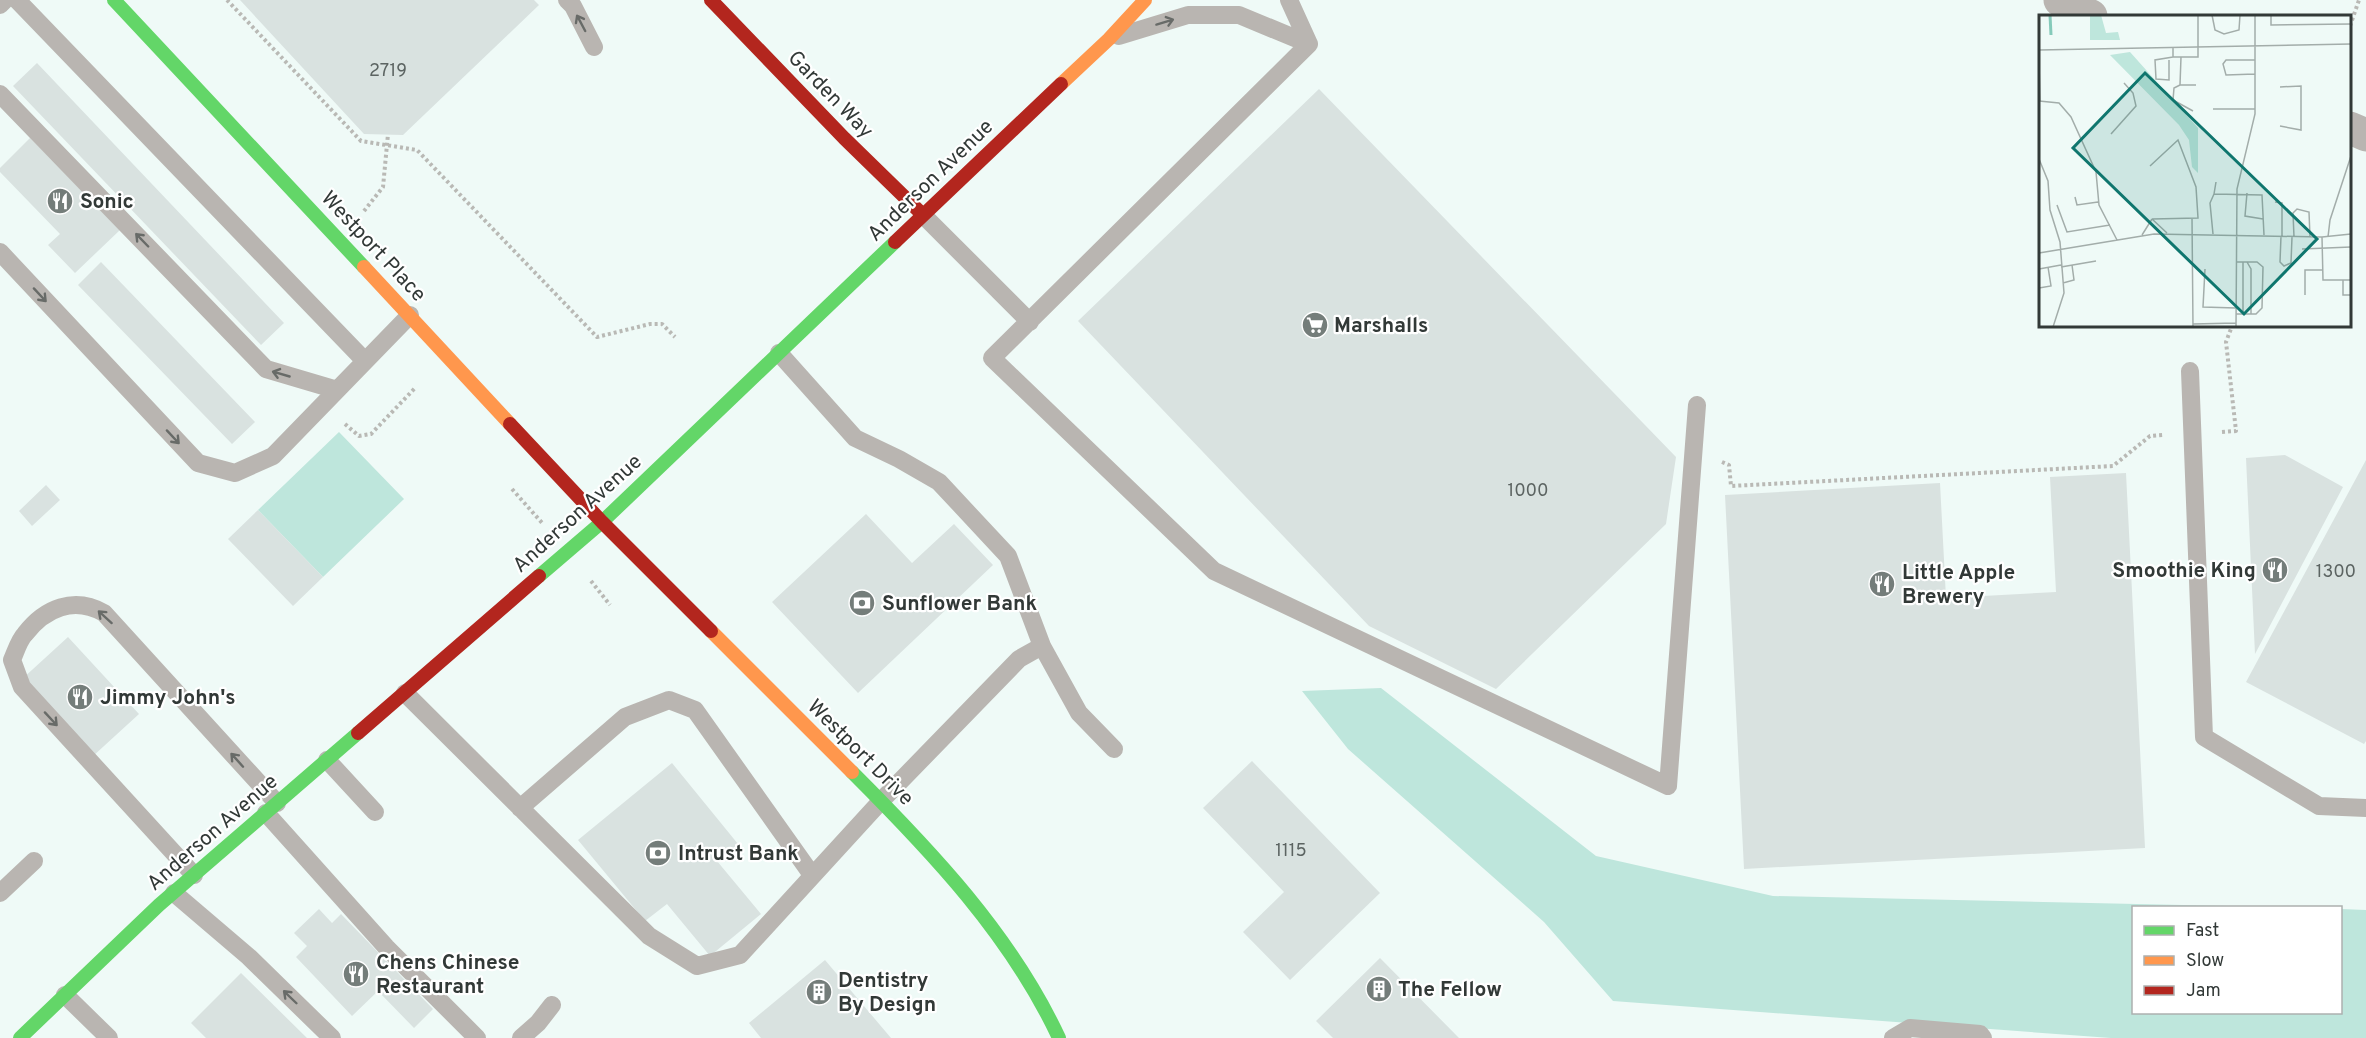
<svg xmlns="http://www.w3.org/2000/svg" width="2366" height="1038" viewBox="0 0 2366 1038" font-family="Overpass,sans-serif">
	<rect width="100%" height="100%" fill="#effaf7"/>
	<!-- green -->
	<path fill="#bee6dc" d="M339 432 404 499 323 577 258 510Z
		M1381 688 1596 856 1773 896 2276 907 2134 908V1012H2340L2341 909 2366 910V1038H2111L1613 1001 1544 922 1348 749 1302 691Z"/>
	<!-- building -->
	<path fill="#d9e2e0" d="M240 0H534L539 5 403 135 364 134Z
		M37 63 284 323 261 345 13 86Z
		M1319 89 1676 457 1666 524 1496 689 1369 626 1078 321Z
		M30 138 120 230 75 273 48 245 60 234 0 172V168Z
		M101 262 255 422 232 444 78 285Z
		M2285 455 2343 487 2255 654 2246 458Z
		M2366 460V741L2364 744 2246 682Z
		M2126 473 2145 848 1744 869 1725 495 1940 483 1946 598 2056 592 2050 477Z
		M46 485 60 500 32 526 19 511Z
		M258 510 323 577 293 606 228 539Z
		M866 514 912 563 954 524 993 565 858 693 772 602Z
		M68 637 139 714 92 757 21 680Z
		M1252 761 1380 893 1290 980 1243 932 1284 892 1203 808Z
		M672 763 738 844 717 861 761 914 710 956 667 904 645 921 578 840Z
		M319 909 332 923 341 914 433 1009 414 1028 378 991 352 1016 296 957 307 946 294 933Z
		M1380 958 1459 1038H1333L1316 1021Z
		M825 960 891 1038H761L749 1023Z
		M241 973 307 1038H206L191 1023Z"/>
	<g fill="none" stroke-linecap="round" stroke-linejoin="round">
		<!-- path -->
		<path stroke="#b9b9b5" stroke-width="4" stroke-dasharray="3 3" stroke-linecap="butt" d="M227 0 361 141 417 150 597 337 650 324H662L675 337
			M2350 26 2359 0
			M364 211 383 187 388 134
			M345 424 359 436 371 434 416 387
			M2222 432 2236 431 2226 342 2232 326
			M1722 462 1729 465 1731 486 2113 466 2150 436 2163 435
			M512 489 543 524
			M591 581 610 605"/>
		<!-- lane -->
		<path stroke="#b9b5b1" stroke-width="18" d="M17 0 365 361
			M567 0 573 6 594 47
			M1289 0 1309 44
			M0 5 5 0
			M1119 36 1188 15H1239L1309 44
			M1309 44 992 358 1214 571 1668 786 1697 405
			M0 94 266 369 337 390
			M923 215 1030 322
			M0 252 198 463 235 473 273 456 410 315
			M779 353 855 438 899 459 939 482 1008 556 1042 646
			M2190 371 2204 737 2319 806 2366 808
			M405 693 649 936 697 966 740 955 881 801 1019 659 1042 646 1079 713 1114 749
			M327 760 375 812
			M520 808 625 717 669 700 695 710 812 875
			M266 813 386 947 477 1038
			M194 875 22 687 12 660C16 651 19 640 25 634 45 608 74 596 104 613L277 803
			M0 893 34 861
			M174 893 249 957 332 1038
			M65 995 109 1038
			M521 1038 538 1023 552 1005
			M1893 1038 1910 1028 1980 1034 1983 1038"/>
		<!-- street -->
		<path stroke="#b9b5b1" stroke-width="33" d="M2060 0 2091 16
			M2350 128 2366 135"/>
		<!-- fast -->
		<path stroke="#63d668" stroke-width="14" d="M114 0 364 267
			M539 576 602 522 895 242
			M852 772C931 851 1011 935 1059 1038
			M20 1038 159 905 358 733"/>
		<!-- slow -->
		<path stroke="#ff974d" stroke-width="14" d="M1061 84 1109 39 1145 0
			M364 267 510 424
			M711 631 852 772"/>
		<!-- jam -->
		<path stroke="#b3261e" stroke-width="14" d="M711 0 844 138 923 215
			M895 242 1061 84
			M510 424 602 522 711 631
			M358 733 539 576"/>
	</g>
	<!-- one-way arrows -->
	<defs><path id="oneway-shaft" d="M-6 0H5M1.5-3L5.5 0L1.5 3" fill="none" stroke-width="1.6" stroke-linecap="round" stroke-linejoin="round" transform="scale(1.5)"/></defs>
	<g stroke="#686b68">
		<use href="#oneway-shaft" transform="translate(1165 22) rotate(-17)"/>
		<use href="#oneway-shaft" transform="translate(581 23) rotate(-118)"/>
		<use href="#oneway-shaft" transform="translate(142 240) rotate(-134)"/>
		<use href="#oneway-shaft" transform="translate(40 295) rotate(47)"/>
		<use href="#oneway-shaft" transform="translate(281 374) rotate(-164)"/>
		<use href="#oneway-shaft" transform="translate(173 437) rotate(47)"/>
		<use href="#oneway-shaft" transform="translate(105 617) rotate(-138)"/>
		<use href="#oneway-shaft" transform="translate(51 719) rotate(47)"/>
		<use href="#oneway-shaft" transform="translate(237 760) rotate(-132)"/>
		<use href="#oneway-shaft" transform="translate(290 997) rotate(-136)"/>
	</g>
	<!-- icons -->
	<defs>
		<symbol id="restaurant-disc" viewBox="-11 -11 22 22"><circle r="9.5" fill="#747d7a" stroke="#fff"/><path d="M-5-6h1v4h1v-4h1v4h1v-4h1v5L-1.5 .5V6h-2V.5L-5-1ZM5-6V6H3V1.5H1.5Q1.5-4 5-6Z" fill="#fff"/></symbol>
		<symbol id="supermarket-disc" viewBox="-11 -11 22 22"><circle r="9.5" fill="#747d7a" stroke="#fff"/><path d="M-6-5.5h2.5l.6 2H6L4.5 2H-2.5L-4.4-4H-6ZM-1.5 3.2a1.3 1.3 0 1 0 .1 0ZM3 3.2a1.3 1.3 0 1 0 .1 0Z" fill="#fff"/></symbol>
		<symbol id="bank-disc" viewBox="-11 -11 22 22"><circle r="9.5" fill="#747d7a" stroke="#fff"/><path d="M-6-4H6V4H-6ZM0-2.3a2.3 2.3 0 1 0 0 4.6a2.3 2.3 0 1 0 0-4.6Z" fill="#fff"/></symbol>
		<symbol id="building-disc" viewBox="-11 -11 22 22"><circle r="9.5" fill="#747d7a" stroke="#fff"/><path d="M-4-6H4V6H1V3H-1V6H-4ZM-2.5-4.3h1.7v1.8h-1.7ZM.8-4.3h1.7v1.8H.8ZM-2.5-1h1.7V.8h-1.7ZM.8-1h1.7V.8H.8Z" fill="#fff"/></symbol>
	</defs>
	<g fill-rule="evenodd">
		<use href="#restaurant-disc" x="45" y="186" width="30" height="30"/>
		<use href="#supermarket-disc" x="1300" y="310" width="30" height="30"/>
		<use href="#restaurant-disc" x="2260" y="555" width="30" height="30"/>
		<use href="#restaurant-disc" x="1867" y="569" width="30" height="30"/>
		<use href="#bank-disc" x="847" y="588" width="30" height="30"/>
		<use href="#restaurant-disc" x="65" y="682" width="30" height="30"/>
		<use href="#bank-disc" x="643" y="838" width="30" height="30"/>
		<use href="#restaurant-disc" x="341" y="959" width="30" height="30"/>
		<use href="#building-disc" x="1364" y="974" width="30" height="30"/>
		<use href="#building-disc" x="804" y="977" width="30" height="30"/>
	</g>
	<g text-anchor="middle" stroke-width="4.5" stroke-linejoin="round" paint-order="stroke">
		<!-- number labels -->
		<g font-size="18" fill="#5c6462">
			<text x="388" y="76">2719</text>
			<text x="1528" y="496">1000</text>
			<text x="2336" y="577">1300</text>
			<text x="1291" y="856">1115</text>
		</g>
		<!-- street labels -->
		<g font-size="21" fill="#323937" stroke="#fff">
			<text transform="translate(831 94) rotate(46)" y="7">Garden Way</text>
			<text transform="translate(930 180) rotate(-44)" y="7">Anderson Avenue</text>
			<text transform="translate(374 246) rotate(47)" y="7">Westport Place</text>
			<text transform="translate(577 513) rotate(-42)" y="7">Anderson Avenue</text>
			<text transform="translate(861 752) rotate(45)" y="7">Westport Drive</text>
			<text transform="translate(212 832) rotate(-41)" y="7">Anderson Avenue</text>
		</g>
		<!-- poi labels -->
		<g font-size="21" font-weight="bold" fill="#323937" stroke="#fff" text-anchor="start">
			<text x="80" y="208">Sonic</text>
			<text x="1334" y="332">Marshalls</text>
			<text x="2256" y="577" text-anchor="end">Smoothie King</text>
			<text x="1902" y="579">Little Apple<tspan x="1902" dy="24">Brewery</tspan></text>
			<text x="882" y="610">Sunflower Bank</text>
			<text x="100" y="704">Jimmy John's</text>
			<text x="678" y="860">Intrust Bank</text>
			<text x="376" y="969">Chens Chinese<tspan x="376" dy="24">Restaurant</tspan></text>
			<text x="838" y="987">Dentistry<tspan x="838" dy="24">By Design</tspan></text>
			<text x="1398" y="996">The Fellow</text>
		</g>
	</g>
	<!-- overview -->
	<g transform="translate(2039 15)">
		<rect width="312" height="312" fill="#effaf7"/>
		<path d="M51 0H62L67 18 79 17 81 25H51ZM91 37 159 113V158L153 152 150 125 140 110 71 40Z" fill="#bee6dc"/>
		<path fill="none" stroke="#85caba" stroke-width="3" d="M11 0 12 20"/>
		<path fill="none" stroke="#a3adaa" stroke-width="1.5" d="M173 0 176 15 185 19 200 15 201 0M232 0V10L312 9M134 32V42H159V0M0 35 312 29M142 42 141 70H157M130 45V65L117 64 116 45 134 42M0 48 1 86M216 59 187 60 184 49 187 45H216M141 70 135 73 134 85 154 96M0 86 20 88 32 102 57 157 60 190 78 225M174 94H216M241 111 262 115V71L241 72M72 119 97 91 94 78 85 68M0 144 9 166 11 195 21 227 25 278 14 312M111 151 139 125 157 172 159 203 113 204M177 167 175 179 223 180 225 220M208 178 206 201 224 204M36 182 38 190 59 187M236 187 243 188V221M18 190 28 217 71 210M153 203 154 312M113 204 128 218M174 219 171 188 175 179M103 220 113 204M242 221 241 247 245 251 252 248 253 222M255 222 254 198 258 194 270 197 271 222M283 222 284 265H312M289 222 291 205 312 141M263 234 312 232M0 238 115 219 283 222 312 219M208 247 212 254V299M22 252 57 246M0 254 22 250M166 254 164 292 197 293M304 265V280H312M24 268 35 265 33 250M0 273 12 271 9 252M266 280V255H284M197 299H217L223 293 224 252 218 247H198M204 299V247M154 309 197 308M197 312 198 174 216 99V0"/>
		<path fill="#0f766e" fill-opacity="0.15" stroke="#0f766e" stroke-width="3" d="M106 58 278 224 205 299 34 133Z"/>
		<rect width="312" height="312" fill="none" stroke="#323937" stroke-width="3"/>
	</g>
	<!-- legend -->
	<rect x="2132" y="906" width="210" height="108" fill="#ffffff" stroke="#adb0af" stroke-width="1.5"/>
	<rect x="2144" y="926" width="30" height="9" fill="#63d668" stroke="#adb0af" stroke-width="1.5"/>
	<text x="2186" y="936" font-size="18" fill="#323937">Fast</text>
	<rect x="2144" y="956" width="30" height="9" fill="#ff974d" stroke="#adb0af" stroke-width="1.5"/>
	<text x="2186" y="966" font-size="18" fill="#323937">Slow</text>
	<rect x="2144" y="986" width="30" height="9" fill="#b3261e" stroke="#adb0af" stroke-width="1.5"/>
	<text x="2186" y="996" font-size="18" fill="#323937">Jam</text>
</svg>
